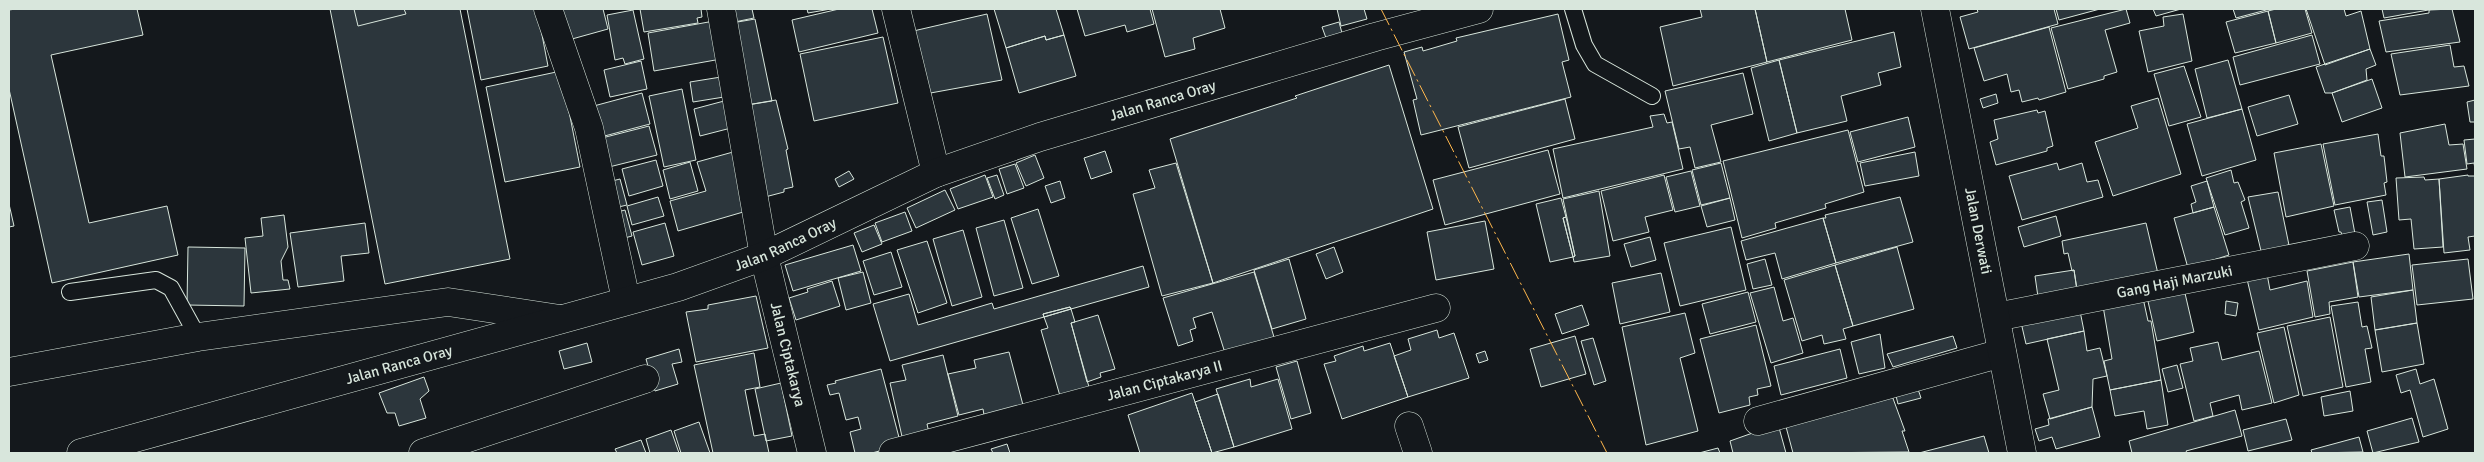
<svg xmlns="http://www.w3.org/2000/svg" width="2484" height="462" viewBox="0 0 2484 462" font-family="Signika,sans-serif">
	<rect width="100%" height="100%" fill="#14181c"/>
	<!-- building -->
	<path fill="#2c363c" stroke="#d8e6dc" d="M16 9H137L143 35 51 55 89 223 167 206 178 255 52 283 9 89V10Z
		M330 9H460L510 259 385 284Z
		M354 9H404L406 14 358 26Z
		M467 9H537L548 66 481 80Z
		M553 9H603L608 29 572 39 570 31 559 34Z
		M640 9H701L702 17 697 18 698 23 644 32Z
		M724 9H752L754 18 725 24Z
		M807 9H831L808 13Z
		M839 9H872L878 33 799 52 792 20Z
		M994 9H1056L1064 35 1046 40 1045 36 1006 48Z
		M1077 9H1150L1154 24 1127 32 1125 25 1085 36Z
		M1152 9H1220L1225 28 1193 38 1195 49 1165 57Z
		M1337 9H1364L1367 19 1341 26Z
		M1700 9H1755L1767 62 1673 86 1660 27 1702 17Z
		M1755 9H1845L1852 40 1767 62Z
		M1977 9H2054L2058 24 1969 49 1960 17 1978 12Z
		M2056 9H2100L2059 20Z
		M2126 9 2130 23 2105 30 2117 72 2104 76V79L2068 89 2051 28Z
		M2153 9H2181L2156 16Z
		M2233 9H2270L2236 18Z
		M2276 9H2305L2312 33 2276 43 2268 11Z
		M2306 9H2344L2346 16 2361 11 2370 49 2325 65Z
		M2382 9H2434L2384 18Z
		M2452 9 2460 42 2386 52 2379 21 2429 13V10Z
		M633 10 644 59 625 64 623 58 615 60 607 15Z
		M2268 11 2276 43 2235 53 2226 22Z
		M987 14 1002 80 925 94 909 32Z
		M1558 14 1569 60 1562 62 1571 97 1421 135 1413 100 1417 99 1404 52 1422 47 1423 51 1457 41 1456 38Z
		M2183 14 2192 61 2148 72 2139 31 2164 26 2163 17Z
		M755 19 772 101 741 106 726 24Z
		M714 21 721 59 654 71 648 33Z
		M1339 22 1342 33 1326 38 1322 27Z
		M2049 27 2066 92 2039 100 2038 98 2022 102 2019 90 2011 92 2007 74 1984 81 1974 48Z
		M1894 32 1901 67 1878 73 1881 85 1841 96 1847 121 1797 133 1779 60Z
		M1064 35 1076 76 1019 93 1006 48 1045 36 1046 40Z
		M2312 35 2320 64 2240 85 2233 57Z
		M883 37 898 103 814 121 800 54Z
		M2450 45 2454 67 2464 66 2469 86 2400 95 2391 54Z
		M2370 49 2376 65 2366 69 2367 80 2332 93H2325L2316 67Z
		M1779 60 1797 133 1769 141 1751 68Z
		M2228 60 2242 109 2207 118 2195 69Z
		M641 61 647 89 610 97 604 70Z
		M1389 65 1433 209 1213 283 1170 139 1297 98 1295 96Z
		M2184 66 2201 117 2169 126 2154 74Z
		M561 71 580 167 505 182 486 87Z
		M1743 73 1753 114 1711 125 1721 162 1695 168 1690 147 1679 149 1665 91Z
		M721 77 724 97 693 102 690 82Z
		M2372 79 2382 108 2342 122 2332 93Z
		M682 89 696 160 664 167 649 96Z
		M642 93 650 124 597 138 590 107Z
		M1996 94 1998 103 1983 108 1980 99Z
		M2289 95 2298 124 2257 136 2248 107Z
		M2158 98 2181 174 2113 196 2095 142 2138 128 2131 106Z
		M1565 99 1575 139 1469 168 1458 127Z
		M776 100 788 149 786 150 793 187 784 189V192L765 197 741 106Z
		M2475 100V122H2470L2467 102Z
		M724 101 731 128 700 136 694 109Z
		M2242 109 2256 160 2202 176 2187 124Z
		M2037 110 2038 113 2045 111 2053 146 2047 148V151L1996 165 1990 142 1998 139 1994 120Z
		M1664 114 1667 123 1672 122 1683 169 1563 198 1553 149 1653 127 1650 116Z
		M1908 117 1915 147 1858 162 1850 132Z
		M2445 124 2449 145 2463 144 2467 169 2405 177 2400 133Z
		M649 126 657 155 605 168 598 139Z
		M1848 130 1864 192 1825 204 1826 208 1775 223 1776 228 1742 238 1723 161Z
		M2378 134 2381 156H2384L2387 182 2384 183 2386 195 2335 205 2323 144Z
		M2475 139V169L2474 163 2467 164 2464 140Z
		M2321 144 2334 206 2286 217 2274 153Z
		M1548 150 1560 194 1445 225 1433 180Z
		M1105 151 1112 172 1091 179 1084 158Z
		M733 152 750 210 678 231 670 201 706 191 697 162Z
		M1915 152 1919 176 1865 186 1860 163Z
		M1035 155 1044 178 1026 186 1016 163Z
		M656 160 663 186 629 196 622 169Z
		M690 162 698 191 670 199 663 170Z
		M1176 163 1213 283 1162 296 1133 194 1155 188 1149 170Z
		M1721 163 1730 198 1701 205 1692 170Z
		M2057 163 2059 170 2082 163 2087 182 2098 180 2103 197 2022 220 2009 176Z
		M1015 164 1024 188 1007 194 999 169Z
		M2231 170 2234 183 2238 182 2245 200 2241 202 2249 228 2225 235 2206 178Z
		M849 171 854 179 839 187 835 179Z
		M1691 171 1700 206 1675 212 1666 177Z
		M985 175 993 197 958 209 950 189Z
		M997 175 1004 195 995 199 987 178Z
		M1664 175 1673 210 1645 217 1649 232 1613 241 1601 191Z
		M2468 175V176H2475V242V236L2468 237 2470 250 2444 253 2439 179Z
		M2424 177 2425 180 2439 179 2443 247 2414 249 2411 219 2399 220 2396 178Z
		M620 179 627 205 610 209 604 183Z
		M1060 181 1065 198 1051 203 1045 186Z
		M2207 181 2214 207 2193 213 2191 204 2196 202 2191 186Z
		M945 190 955 210 916 228 907 208Z
		M1599 191 1610 256 1574 262 1573 257 1575 256 1563 199Z
		M2278 192 2290 250 2262 255 2248 197Z
		M658 197 664 216 632 225 627 206Z
		M1900 197 1913 242 1836 263 1823 218H1826L1825 215Z
		M1561 198 1566 217 1563 218 1573 257 1550 262 1536 204Z
		M1730 198 1735 220 1707 227 1701 206Z
		M2382 200 2387 232 2373 235 2367 202Z
		M9 204 14 226 9 227Z
		M2214 207 2229 255 2188 268 2174 218Z
		M2350 207 2355 234 2342 236 2341 232H2339L2334 210Z
		M1038 209 1059 276 1032 284 1011 218Z
		M625 210 632 236 617 240 610 214Z
		M905 212 912 231 882 242 875 223Z
		M284 215 288 247 281 261 283 280H288L290 289 251 293 245 238 263 236 261 218Z
		M2056 216 2061 236 2024 247 2018 227Z
		M1566 217 1575 256 1573 257 1563 218Z
		M1823 218 1836 263 1782 279 1775 253 1746 260 1741 241Z
		M1004 220 1023 288 994 296 976 228Z
		M1485 221 1494 269 1436 280 1427 232Z
		M365 223 369 253 341 256 344 281 298 287 290 233Z
		M665 223 674 256 642 265 633 232Z
		M2146 223 2159 278 2077 290 2074 270 2072 271 2068 253 2064 254 2062 241Z
		M874 225 882 244 862 252 854 233Z
		M1731 227 1746 290 1680 306 1664 243Z
		M963 230 982 297 952 306 933 239Z
		M1650 237 1656 260 1631 267 1624 244Z
		M927 241 947 303 918 313 897 250Z
		M853 245 861 271 793 291 785 265Z
		M188 247 245 248 244 306 187 305Z
		M1334 247 1343 272 1326 279 1316 254Z
		M1897 247 1914 309 1853 326 1835 265Z
		M891 252 902 287 874 295 863 261Z
		M2409 254 2413 290 2359 297 2353 262Z
		M1289 259 1306 319 1272 329 1254 270Z
		M1765 259 1772 285 1753 289 1747 264Z
		M2468 259 2473 299 2417 305 2412 265Z
		M2353 262 2358 297 2329 302 2330 314 2315 317 2307 271Z
		M1835 265 1853 326 1843 329 1846 339 1824 344 1822 335 1802 341 1784 280Z
		M1143 266 1149 287 1071 309 1070 307 1043 314 1044 317 890 361 873 304 909 294 918 325 992 303 994 309Z
		M2074 270 2077 290 2038 297 2035 276Z
		M863 272 871 303 846 310 838 278Z
		M1254 272 1274 337 1225 353 1212 312 1193 318 1196 328 1190 330 1193 341 1178 346 1163 298Z
		M1661 273 1670 312 1620 324 1612 283Z
		M2267 274 2270 290 2307 281 2313 317 2259 330 2247 279Z
		M832 281 840 306 796 320 789 298 808 292 807 289Z
		M1774 287 1783 321 1793 318 1803 353 1771 363 1750 293Z
		M2184 289 2194 332 2157 341 2147 297Z
		M2413 290 2417 323 2375 330 2371 297Z
		M1748 292 1756 322 1710 334 1702 304Z
		M756 296 768 348 696 362 686 312 708 309V305Z
		M2143 298 2148 321H2151L2161 380 2110 390 2104 361 2112 359 2103 306Z
		M2226 301 2238 303 2236 316 2225 314Z
		M2358 302 2362 327 2367 326 2372 348 2365 349 2371 382 2346 387 2331 306Z
		M1582 305 1589 325 1562 334 1555 314Z
		M2079 306 2084 331 2026 344 2020 318Z
		M1070 307 1071 309 1044 317 1043 314Z
		M1071 309 1075 322 1071 323 1089 387 1060 396 1041 330 1048 328 1044 317Z
		M1685 313 1695 353 1680 358 1698 431 1646 445 1622 327Z
		M1098 315 1115 369 1100 373 1101 377 1087 382 1071 323Z
		M2330 317 2343 387 2303 396 2287 326Z
		M2417 323 2424 364 2382 372 2375 330Z
		M1756 325 1771 386 1757 389 1758 395 1749 397 1750 405 1719 413 1700 339Z
		M2284 327 2299 395 2274 403 2257 333Z
		M1437 330 1439 338 1454 333 1469 378 1408 397 1394 356 1411 350 1408 339Z
		M2084 331 2087 351 2100 348 2107 376 2093 379 2092 407 2050 419 2043 394 2059 390 2047 339Z
		M1880 334 1885 368 1859 374 1851 342Z
		M1575 336 1586 374 1541 387 1530 349Z
		M1953 336 1957 348 1893 367 1887 354Z
		M1593 338 1606 381 1594 385 1581 341Z
		M2218 342 2222 360 2259 351 2272 403 2242 410 2239 395 2210 403 2213 416 2194 421 2180 364 2193 361 2190 348Z
		M587 343 592 362 564 369 559 351Z
		M1390 343 1408 397 1342 419 1324 364 1336 361 1334 356 1363 346 1364 351Z
		M679 349 682 362 672 364 678 384 655 391 646 359Z
		M1840 349 1847 378 1781 395 1774 366Z
		M1485 351 1488 360 1479 363 1476 354Z
		M1009 352 1023 405 984 415 983 409 959 415 948 374 976 368 974 360Z
		M754 353 760 387 745 390 754 436 765 434 769 453H713L694 365Z
		M943 355 958 416 927 424 929 433 903 441 890 383 906 380 902 365Z
		M1297 361 1311 413 1291 419 1276 367Z
		M2177 365 2183 388 2168 392 2162 369Z
		M881 369 901 445 872 453H855L850 432 861 429 858 417 846 420 839 393 830 395 827 385 836 383 835 381Z
		M2416 369 2420 384 2434 379 2448 429 2423 437 2410 390 2401 393 2396 375Z
		M424 377 429 391 420 399 426 418 399 426 395 413H387L379 393Z
		M1250 379 1251 387 1278 379 1292 429 1234 447 1216 389Z
		M2161 380 2168 425 2147 429 2144 411 2115 416 2110 390Z
		M781 383 792 436 766 441 755 389Z
		M1917 386 1921 398 1898 404 1895 392Z
		M2350 391 2353 411 2324 416 2321 397Z
		M1192 393 1212 453H1140L1128 415Z
		M1891 393 1905 431H1902L1909 452 1793 453 1785 423Z
		M1218 394 1234 447 1212 453 1195 402Z
		M2092 407 2100 437 2056 449 2052 437 2039 441 2035 429 2049 425 2048 419Z
		M2235 410 2242 436 2186 451 2187 453H2132L2129 441Z
		M2412 418 2419 442 2373 453 2367 431Z
		M2286 419 2292 440 2248 451 2243 430Z
		M699 422 710 453H681L674 431Z
		M1778 424 1786 453H1733L1730 441Z
		M671 430 679 453H650L646 439Z
		M1984 436 1989 453H1919Z
		M2359 437 2363 452 2312 453 2311 450Z
		M641 440 646 453H617L615 449Z
		M1007 444 1010 453H993L991 449Z
		M1718 448 1720 453H1699Z"/>
	<g fill="none" stroke-linecap="round" stroke-linejoin="round">
		<defs>
			<path id="lane" d="M1573 9 1584 45 1595 64 1652 96
				M70 292 156 280 171 288 198 337"/>
			<g id="street">
				<path d="M548 9 589 128 626 300"/>
				<path id="s1" d="M721 9 764 256 812 453"/>
				<path d="M896 9 936 173"/>
				<path id="s2" d="M1996 317 2355 246"/>
				<path d="M9 372 198 337 448 302 560 319"/>
				<path d="M1758 421 2002 353"/>
				<path d="M1409 426 1418 453"/>
				<path d="M423 453 645 379"/>
				<path id="s3" d="M893 453 1436 308"/>
			</g>
			<g id="secondary">
				<path id="s4" d="M81 453 678 287 764 256 936 173 1040 137 1375 37 1479 9"/>
			</g>
			<g id="primary">
				<path id="s5" d="M1935 9 2022 453"/>
			</g>
		</defs>
		<!-- lane casing -->
		<use href="#lane" stroke="#d8e6dc" stroke-width="18"/>
		<!-- street casing -->
		<use href="#street" stroke="#d8e6dc" stroke-width="29"/>
		<!-- secondary casing -->
		<use href="#secondary" stroke="#d8e6dc" stroke-width="29"/>
		<!-- primary casing -->
		<use href="#primary" stroke="#d8e6dc" stroke-width="29"/>
		<!-- lane -->
		<use href="#lane" stroke="#14181c" stroke-width="16"/>
		<!-- street -->
		<use href="#street" stroke="#14181c" stroke-width="28"/>
		<!-- secondary -->
		<use href="#secondary" stroke="#14181c" stroke-width="28"/>
		<!-- primary -->
		<use href="#primary" stroke="#14181c" stroke-width="28"/>
		<!-- power -->
		<path stroke="#ffb74d" stroke-width="1" stroke-dasharray="18 4 2.5 4" stroke-linecap="butt" d="M1381 9 1607 453"/>
	</g>
	<g text-anchor="middle" stroke-width="4" stroke-linejoin="round" paint-order="stroke">
		<!-- street labels -->
		<g font-size="15" fill="#d8e6dc" stroke="#14181c">
			<text dy="5" stroke="none"><textPath href="#s4" startOffset="1140">Jalan Ranca Oray</textPath></text>
			<text dy="5" stroke="none"><textPath href="#s5" startOffset="226">Jalan Derwati</textPath></text>
			<text dy="5" stroke="none"><textPath href="#s4" startOffset="735">Jalan Ranca Oray</textPath></text>
			<text dy="5" stroke="none"><textPath href="#s2" startOffset="182">Gang Haji Marzuki</textPath></text>
			<text dy="5" stroke="none"><textPath href="#s1" startOffset="352">Jalan Ciptakarya</textPath></text>
			<text dy="5" stroke="none"><textPath href="#s4" startOffset="330">Jalan Ranca Oray</textPath></text>
			<text dy="5" stroke="none"><textPath href="#s3" startOffset="281">Jalan Ciptakarya II</textPath></text>
		</g>
	</g>
	<!-- border -->
	<rect width="2484" height="462" fill="none" stroke="#d8e6dc" stroke-width="20"/>
</svg>
